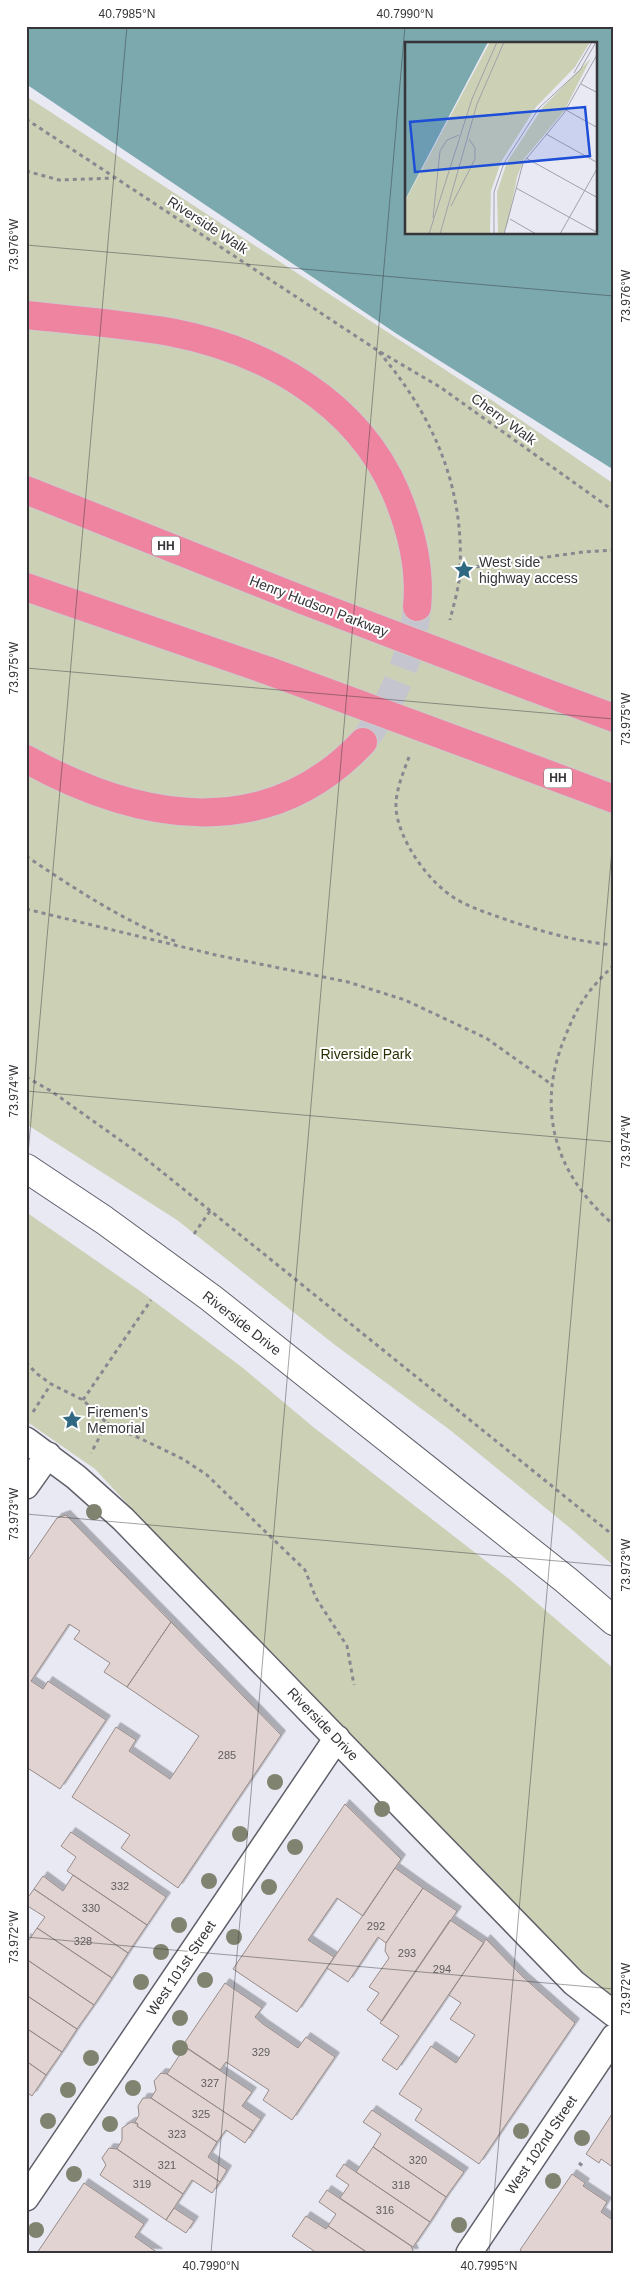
<svg xmlns="http://www.w3.org/2000/svg" width="640" height="2279" viewBox="0 0 640 2279" font-family="Arial,sans-serif">
	<defs>
		<filter id="shadow"><feDropShadow dx="4.5" dy="-4.5" stdDeviation="0" flood-color="#0004"/></filter>
	</defs>
	<rect width="100%" height="100%" fill="#e9e9f4"/>
	<!-- green -->
	<path fill="#ccd1b6" d="M26 96 493 401 614 484V1566L570 1528 450 1430 335 1345 177 1220 26 1124Z
		M26 1212 143 1293 243 1368 312 1426 509 1579 614 1669V2002L584 1976 183 1564 95 1469 26 1421Z"/>
	<!-- water -->
	<path fill="#7ba9ae" fill-rule="evenodd" d="M26 26H614V470L397 334 26 84ZM406 44H596V234H406Z"/>
	<!-- building -->
	<path fill="#e0d3d1" stroke="#988c8a" filter="url(#shadow)" d="M66 1515 171 1622 127 1687 104 1672 110 1663 74 1639 80 1631 69 1624 31 1681 43 1689 48 1681 106 1720 60 1789 26 1767V1563L57 1518Z
		M171 1622 281 1735 178 1888 121 1848 130 1835 72 1797 116 1727 136 1740 129 1751 170 1779 199 1736 127 1687Z
		M345 1804 401 1859 363 1916 337 1898 308 1940 334 1957 297 2012 233 1969Z
		M71 1832 166 1897 147 1925 67 1871 76 1857 61 1846Z
		M395 1868 423 1888 386 1943 378 1937 348 1982 327 1968Z
		M73 1875 147 1925 128 1953 34 1889 43 1876 63 1891Z
		M423 1888 457 1911 382 2021 367 2010 379 1993 369 1987 389 1958 385 1951 386 1943Z
		M34 1889 128 1953 112 1978 37 1928 45 1917 26 1905V1900Z
		M450 1920 484 1943 397 2070 382 2060 399 2036 380 2023Z
		M37 1928 112 1978 94 2005 26 1959V1938L29 1940Z
		M486 1939 523 1977 575 2023 479 2164 415 2120 422 2109 399 2094 431 2046 456 2063 475 2035 450 2019 461 2003 449 1995Z
		M26 1959 94 2005 77 2029 26 1995Z
		M225 1983 262 2008 255 2017 263 2024 298 2048 306 2037 335 2057 292 2120 263 2100 269 2090 226 2062 220 2070 183 2045Z
		M26 1995 77 2029 62 2052 26 2028Z
		M26 2028 62 2052 46 2075 26 2061Z
		M185 2047 252 2092 242 2106 261 2119 253 2131 167 2074Z
		M26 2061 46 2075 32 2096 26 2092Z
		M161 2073 167 2074 253 2131 245 2143 226 2130 217 2142 151 2098 156 2090 154 2081Z
		M143 2098H151L217 2142 208 2157 227 2170 220 2182 137 2126 138 2124 135 2122 139 2115 138 2106Z
		M372 2110 464 2172 446 2197 373 2147 381 2134 363 2122Z
		M614 2111V2168L601 2159 599 2163 586 2154Z
		M131 2122 138 2124 137 2126 220 2182 212 2193 192 2180 183 2194 117 2149 122 2140V2128Z
		M373 2147 446 2197 430 2222 356 2172Z
		M109 2148 117 2149 183 2194 166 2220 100 2175 106 2165 102 2158Z
		M344 2164 430 2222 413 2247 340 2198 349 2185 336 2176Z
		M572 2174 585 2183 583 2186 607 2202 601 2212 614 2221V2253H524L520 2250Z
		M84 2183 144 2224 135 2237 158 2253H37Z
		M327 2190 411 2246 414 2253H368L328 2226 336 2214 319 2202Z
		M174 2208 194 2221 186 2233 166 2220Z
		M306 2216 326 2229 328 2226 368 2253H317L292 2236Z"/>
	<g fill="none" stroke-linecap="round" stroke-linejoin="round">
		<!-- motorway-tunnel -->
		<path stroke="#c5c5cf" stroke-width="28" stroke-dasharray="28 14" stroke-linecap="butt" d="M363 742C392 703 413 656 417 607"/>
		<defs>
			<path id="minor" d="M26 1440 76 1477 123 1519 574 1983 614 2014
				M26 1486 48 1455
				M26 2198 337 1738
				M469 2253 614 2037"/>
			<path id="secondary" d="M26 1168 104 1220 211 1298 566 1580 614 1621"/>
			<path id="motorway" d="M26 315C74 320 122 324 170 332 264 350 357 401 396 493 411 529 421 568 417 607
				M26 490 305 601
				M26 587 269 671
				M531 687 614 718
				M502 757 614 799
				M26 759C138 821 266 845 363 742"/>
		</defs>
		<!-- minor casing -->
		<use href="#minor" stroke="#60606a" stroke-width="28"/>
		<!-- secondary casing -->
		<use href="#secondary" stroke="#60606a" stroke-width="30"/>
		<!-- motorway casing -->
		<use href="#motorway" stroke="#cbcbcc" stroke-width="30"/>
		<!-- path -->
		<path stroke="#888890" stroke-width="3" stroke-dasharray="4 4" stroke-linecap="butt" d="M26 119 377 350 440 387 614 511
			M26 171 59 180 115 178
			M379 352C432 414 464 485 460 568 460 585 454 603 450 620
			M460 569 583 552 614 550
			M409 757C403 773 395 792 396 809 399 841 429 883 456 899 473 909 491 914 510 921 544 932 578 942 614 945
			M26 856C75 889 122 920 177 942
			M26 909 216 955 348 982 405 1000 486 1038 551 1084
			M614 965C588 990 578 1004 565 1037 535 1109 555 1175 614 1225
			M26 1077 51 1091 141 1155 614 1536
			M194 1234 210 1211
			M26 1362 36 1373 51 1384
			M83 1400 151 1300
			M33 1412 51 1384 83 1400 107 1423 91 1453
			M107 1423 119 1431 133 1435 183 1459 207 1475 305 1570 316 1598 347 1646 354 1685
			M579 2163 584 2167"/>
		<!-- minor -->
		<use href="#minor" stroke="#fff" stroke-width="25"/>
		<!-- secondary -->
		<use href="#secondary" stroke="#fff" stroke-width="28"/>
		<!-- motorway -->
		<use href="#motorway" stroke="#ef84a0" stroke-width="28"/>
		<defs>
			<path id="motorway-bridge" d="M305 601 531 687
				M269 671 502 757"/>
		</defs>
		<!-- motorway-bridge casing -->
		<use href="#motorway-bridge" stroke="#cbcbcc" stroke-width="30" stroke-linecap="butt"/>
		<!-- motorway-bridge -->
		<use href="#motorway-bridge" stroke="#ef84a0" stroke-width="28"/>
	</g>
	<!-- trees -->
	<g fill="#80836f">
		<circle cx="94" cy="1512" r="8"/>
		<circle cx="275" cy="1782" r="8"/>
		<circle cx="382" cy="1809" r="8"/>
		<circle cx="240" cy="1834" r="8"/>
		<circle cx="295" cy="1847" r="8"/>
		<circle cx="209" cy="1881" r="8"/>
		<circle cx="269" cy="1887" r="8"/>
		<circle cx="179" cy="1925" r="8"/>
		<circle cx="234" cy="1937" r="8"/>
		<circle cx="161" cy="1952" r="8"/>
		<circle cx="205" cy="1980" r="8"/>
		<circle cx="141" cy="1982" r="8"/>
		<circle cx="180" cy="2018" r="8"/>
		<circle cx="180" cy="2048" r="8"/>
		<circle cx="91" cy="2058" r="8"/>
		<circle cx="133" cy="2088" r="8"/>
		<circle cx="68" cy="2090" r="8"/>
		<circle cx="48" cy="2121" r="8"/>
		<circle cx="110" cy="2124" r="8"/>
		<circle cx="521" cy="2131" r="8"/>
		<circle cx="582" cy="2138" r="8"/>
		<circle cx="74" cy="2174" r="8"/>
		<circle cx="553" cy="2181" r="8"/>
		<circle cx="459" cy="2225" r="8"/>
		<circle cx="36" cy="2230" r="8"/>
	</g>
	<!-- ticks -->
	<path fill="none" stroke="#36363a" stroke-width="1" stroke-opacity="0.45" d="M26 245 614 296M26 668 614 719M26 1091 614 1142M26 1177 127 26M26 1514 614 1566M26 1937 614 1989M211 2253 405 26M489 2253 614 827"/>
	<!-- icons -->
	<defs>
		<symbol id="sight-bare" viewBox="-9 -9 18 18"><path d="M0-6L1.8-2.2L6-1.7L2.9 1.2L3.7 5.4L0 3.3L-3.7 5.4L-2.9 1.2L-6-1.7L-1.8-2.2Z" fill="#306882" stroke="#fff" stroke-width="2.5" paint-order="stroke"/></symbol>
	</defs>
	<g fill-rule="evenodd">
		<use href="#sight-bare" x="450" y="556" width="28" height="28"/>
		<use href="#sight-bare" x="58" y="1406" width="28" height="28"/>
	</g>
	<g text-anchor="middle" stroke-width="4" stroke-linejoin="round" paint-order="stroke">
		<!-- number labels -->
		<g font-size="11" fill="#605d60">
			<text x="227" y="1759">285</text>
			<text x="120" y="1890">332</text>
			<text x="91" y="1912">330</text>
			<text x="376" y="1930">292</text>
			<text x="83" y="1945">328</text>
			<text x="407" y="1957">293</text>
			<text x="442" y="1973">294</text>
			<text x="261" y="2056">329</text>
			<text x="210" y="2087">327</text>
			<text x="201" y="2118">325</text>
			<text x="177" y="2138">323</text>
			<text x="418" y="2164">320</text>
			<text x="167" y="2169">321</text>
			<text x="142" y="2188">319</text>
			<text x="401" y="2189">318</text>
			<text x="385" y="2214">316</text>
		</g>
		<!-- shield labels -->
		<g fill="#fff" stroke="#727275" stroke-width="1">
			<rect x="152" y="536.5" width="28" height="19" rx="4"/>
			<rect x="544" y="768.5" width="28" height="19" rx="4"/>
		</g>
		<g font-size="12" font-weight="bold" fill="#36363a">
			<text x="166" y="550">HH</text>
			<text x="558" y="782">HH</text>
		</g>
		<!-- street labels -->
		<g font-size="14" fill="#36363a" stroke="#fff">
			<text transform="translate(208 225) rotate(33)" y="5">Riverside Walk</text>
			<text transform="translate(504 419) rotate(36)" y="5">Cherry Walk</text>
			<text transform="translate(319 606) rotate(21)" y="5">Henry Hudson Parkway</text>
			<text transform="translate(242 1323) rotate(38)" y="5">Riverside Drive</text>
			<text transform="translate(323 1724) rotate(46)" y="5">Riverside Drive</text>
			<text transform="translate(181 1968) rotate(-56)" y="5">West 101st Street</text>
			<text transform="translate(541 2145) rotate(-56)" y="5">West 102nd Street</text>
		</g>
		<!-- poi labels -->
		<g font-size="14" fill="#36363a" stroke="#fff" text-anchor="start">
			<text x="479" y="567">West side<tspan x="479" dy="16">highway access</tspan></text>
			<text x="87" y="1417">Firemen's<tspan x="87" dy="16">Memorial</tspan></text>
		</g>
		<!-- park labels -->
		<g font-size="14" fill="#2a2f02" stroke="#fff">
			<text x="366" y="1059">Riverside Park</text>
		</g>
	</g>
	<!-- overview -->
	<g transform="translate(405 42)">
		<rect width="192" height="192" fill="#e9e9f4"/>
		<path d="M85 0H185L170 25 131 65 96 120 86 149 85 192H0V159ZM186 16 159 69 119 117 112 135 103 181 98 192H93L92 150 102 120 138 65Z" fill="#ccd1b6"/>
		<path d="M0 0H83L0 158Z" fill="#7ba9ae"/>
		<path fill="none" stroke="#a1a1aa" stroke-width="1" d="M169 31 187 0M176 42 193 51M161 68 193 86M141 92 193 121M121 116 193 156M111 146 193 191M46 164 70 117V106L64 97M28 176 35 109 42 98 54 93M105 177 131 192M24 192 67 57 92 0M35 192 72 62 99 0M89 192V150L99 121 134 66 175 28 191 0M99 192 118 121 159 71 193 11M155 192 193 125"/>
		<path fill="#1d4ed8" fill-opacity="0.15" stroke="#1d4ed8" stroke-width="2.5" d="M180 65 185 114 10 130 5 80Z"/>
		<rect width="192" height="192" fill="none" stroke="#36363a" stroke-width="2.5"/>
	</g>
	<!-- border -->
	<rect width="640" height="2279" fill="none" stroke="#ffffff" stroke-width="55"/>
	<rect x="28" y="28" width="584" height="2224" fill="none" stroke="#36363a" stroke-width="2"/>
	<g font-size="12" text-anchor="middle" fill="#36363a">
		<text x="127" y="18">40.7985°N</text>
		<text x="405" y="18">40.7990°N</text>
		<text transform="translate(14 245) rotate(-90)" y="4">73.976°W</text>
		<text transform="translate(626 296) rotate(-90)" y="4">73.976°W</text>
		<text transform="translate(14 668) rotate(-90)" y="4">73.975°W</text>
		<text transform="translate(626 719) rotate(-90)" y="4">73.975°W</text>
		<text transform="translate(14 1091) rotate(-90)" y="4">73.974°W</text>
		<text transform="translate(626 1142) rotate(-90)" y="4">73.974°W</text>
		<text transform="translate(14 1514) rotate(-90)" y="4">73.973°W</text>
		<text transform="translate(626 1565) rotate(-90)" y="4">73.973°W</text>
		<text transform="translate(14 1937) rotate(-90)" y="4">73.972°W</text>
		<text transform="translate(626 1989) rotate(-90)" y="4">73.972°W</text>
		<text x="211" y="2270">40.7990°N</text>
		<text x="489" y="2270">40.7995°N</text>
	</g>
</svg>
